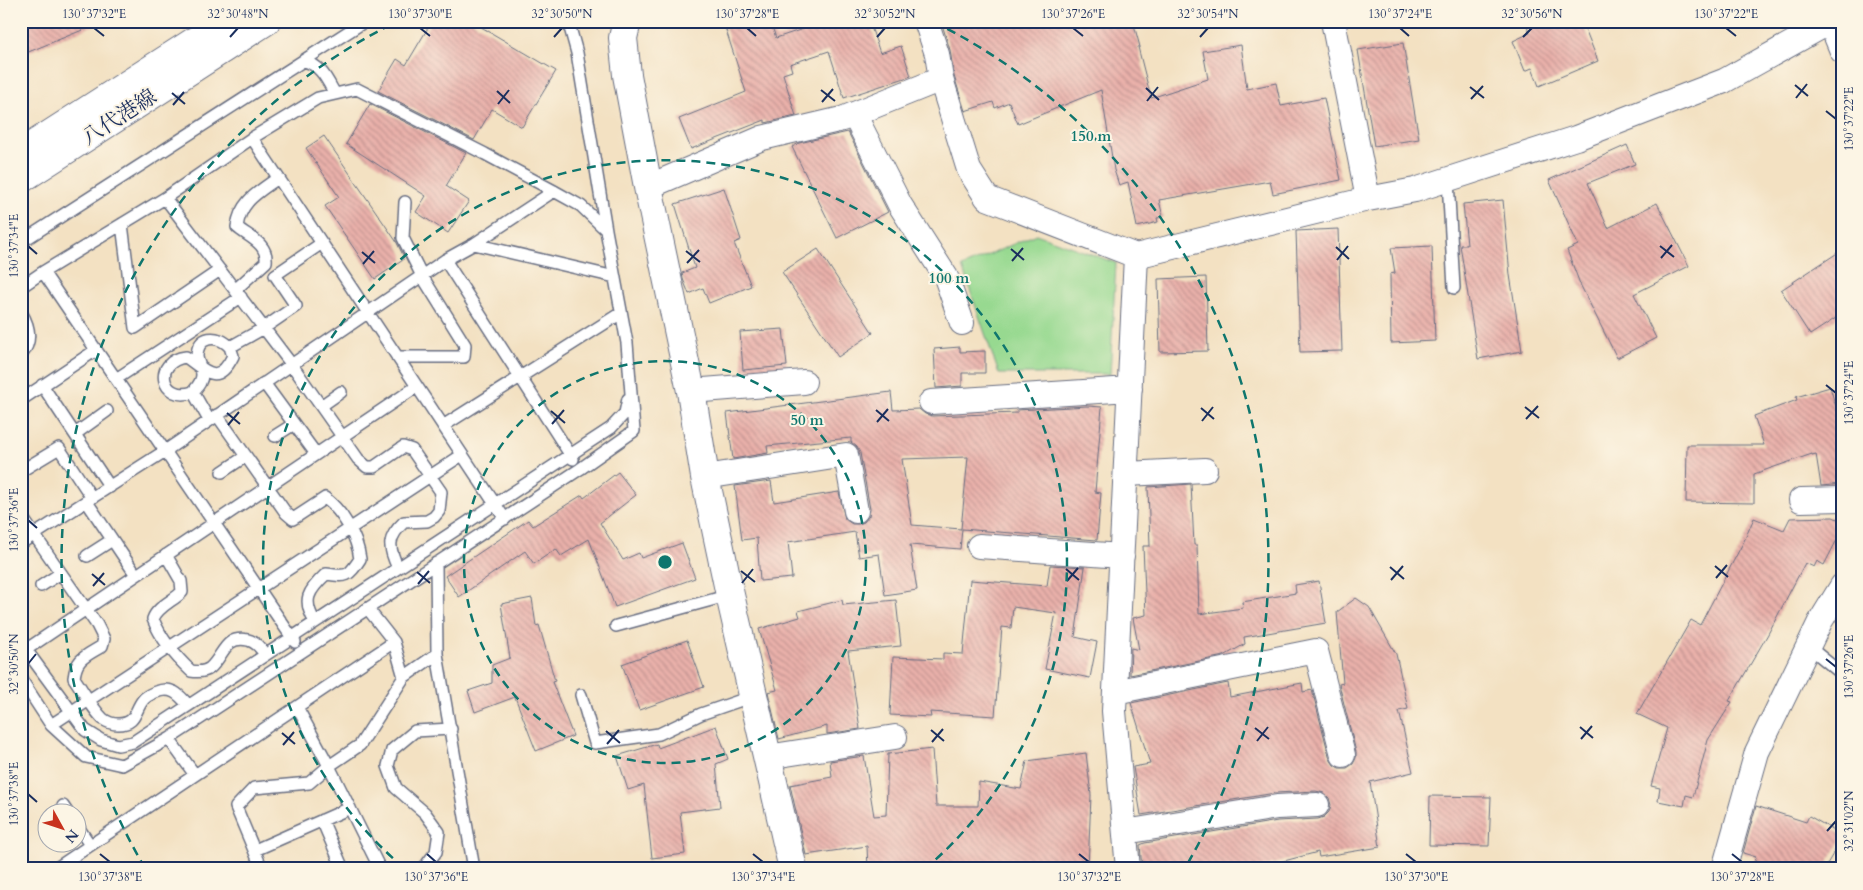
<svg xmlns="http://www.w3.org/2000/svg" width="1863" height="890" viewBox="0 0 1863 890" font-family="Cardo,'Noto Serif JP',serif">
	<defs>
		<pattern id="building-back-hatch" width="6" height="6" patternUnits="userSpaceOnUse" patternTransform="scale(1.25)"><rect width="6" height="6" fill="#eab1aa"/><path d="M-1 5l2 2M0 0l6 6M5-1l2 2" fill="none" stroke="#bd908e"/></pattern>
	</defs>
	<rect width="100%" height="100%" fill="#fcf5e5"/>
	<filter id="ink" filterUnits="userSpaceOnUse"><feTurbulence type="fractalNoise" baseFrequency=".02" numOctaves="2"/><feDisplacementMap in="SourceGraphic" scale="10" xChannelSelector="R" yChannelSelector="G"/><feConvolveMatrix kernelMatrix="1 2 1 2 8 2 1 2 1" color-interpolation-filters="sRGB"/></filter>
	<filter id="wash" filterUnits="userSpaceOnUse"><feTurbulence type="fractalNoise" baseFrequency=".0096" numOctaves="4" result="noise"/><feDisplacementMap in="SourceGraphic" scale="20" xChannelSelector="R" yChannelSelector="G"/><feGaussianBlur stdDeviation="1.12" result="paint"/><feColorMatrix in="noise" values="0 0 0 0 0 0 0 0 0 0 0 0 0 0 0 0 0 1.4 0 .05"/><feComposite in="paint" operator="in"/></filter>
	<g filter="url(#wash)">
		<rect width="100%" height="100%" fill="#f3e1c2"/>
		<!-- green -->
		<path fill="#97d990" stroke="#598477" d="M1036 234 1116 263 1110 374H999L962 267Z"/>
		<g id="blocks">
			<!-- building -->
			<path fill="url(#building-back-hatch)" fill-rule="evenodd" d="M21 21H102V22L21 55Z
				M432 21H471L556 71 522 127 492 109 474 140 378 91 397 59 406 65Z
				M723 21H770L776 38 827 21H869L880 53 901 46 911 76 844 98 829 51 790 64 792 71 783 74 796 116 765 123V120L691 149 679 119 746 92Z
				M941 21H1133L1140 47H1138L1151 98 1208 79 1203 51 1241 45 1247 89 1276 83 1281 106 1324 98 1341 180 1273 194 1270 181 1159 200 1163 217 1157 218 1158 222 1137 227 1128 182 1119 185 1114 170 1101 90 1018 124 1009 102 995 108 993 102 965 111 954 76 950 50Z
				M1525 21H1582L1598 61 1539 86 1532 68 1525 71 1513 41 1530 33Z
				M1403 43 1419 139 1374 146 1358 50Z
				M370 104 466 153 446 186 469 201 448 233 416 212 426 196 346 144Z
				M848 132 888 212 837 238 792 147 799 143Z
				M324 136 396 241 403 255V260L375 279 325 206 339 197 306 148Z
				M1627 145 1635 164 1588 183 1608 228 1657 203 1689 266 1634 294 1656 338 1617 358 1580 284 1567 250 1578 245 1549 180Z
				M724 188 741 240 734 243 751 286 709 303 703 288 689 294 683 279 682 273 695 268 675 204Z
				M1503 200 1510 275 1522 351 1478 359 1460 245H1467L1463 204Z
				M1338 229 1342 351 1300 352 1296 231Z
				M1432 246 1435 341 1391 343 1390 274 1395 273 1391 248Z
				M818 249 873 333 838 357 782 272Z
				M1842 250V314L1810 335 1781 290Z
				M1206 277 1208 351 1160 352 1158 279Z
				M783 329 787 366 743 370 740 332Z
				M960 347V352L985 351V373H962V386L936 388 934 349Z
				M1830 387 1842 427V484L1821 486 1816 454 1812 455V454L1754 474V503L1686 502 1687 445H1764L1754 416 1797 400 1796 397Z
				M891 392 893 410 919 409 925 414 932 416 1017 413V410L1088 406 1102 407 1095 492 1101 493 1097 540 962 529 960 549 910 545 917 590 885 595 879 554 859 557 855 532 788 542 792 578 760 581 757 538 742 540 735 486 771 481 774 502 839 492 845 519 852 524H859L864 522 869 516 870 509 860 453 857 447 851 442V438L767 446 768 453 733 459 727 413ZM968 457 961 529 912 525 902 459Z
				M618 472 636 495 600 523 623 560 639 553 641 558 682 543 695 578 615 607 589 539 561 556 556 549 534 564 525 551 459 597 445 576 528 520 533 526 582 495 584 498Z
				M1191 484 1194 545H1197L1199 614 1243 608 1242 602 1296 593 1295 585 1319 581 1326 623 1244 637 1245 644 1224 656 1130 675 1131 648 1139 650 1133 618 1146 615 1143 546H1150L1148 487Z
				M1833 517 1842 521V530L1824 565 1817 561 1814 567 1805 563 1768 634 1729 701 1732 702 1708 740 1693 797 1686 795 1684 806 1658 801 1660 788 1651 786 1667 728 1637 714 1691 620 1700 625 1744 541 1754 518 1784 530 1790 518Z
				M1050 565 1085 567 1075 637 1097 642 1090 678 1045 669 1056 613 1013 607 1011 628 1002 627 995 716 930 712 931 717 890 715 893 657 943 659V653L963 654 970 580 1047 586Z
				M532 598 536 626 539 625 555 681 552 682 573 736 536 751 515 697 475 712 468 691 492 683V665L510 658 501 604Z
				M1356 598 1369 607 1396 654 1408 709 1399 711 1413 772 1370 782 1380 847 1319 857 1318 852 1254 869H1142L1140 845 1145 843 1278 821 1318 819 1324 817 1329 812 1331 805 1329 798 1324 793 1316 791 1275 793 1141 815 1133 767 1150 764 1131 703 1228 683 1230 697 1302 683 1303 692 1312 690 1330 759 1334 765 1339 768H1347L1353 764 1356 758V752L1339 684 1343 683 1337 612Z
				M842 600 843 605 896 600 901 646 848 651 860 729 827 734V726L779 739 768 692 777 690 759 629 800 617 798 611Z
				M687 640 704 687 639 710 622 664Z
				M716 726 728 759 716 764 720 807 680 812 685 854 652 858 644 785 628 790 617 756 657 744 658 748Z
				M932 749 936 806H978L979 782 1021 789 1027 761 1086 753 1091 795 1088 869H868L867 846 806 855 790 785 832 777 830 761 864 756 874 816 886 815 888 754Z
				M1430 796 1491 797 1489 846 1429 845Z
				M1756 806 1806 822 1809 816 1842 835V839L1824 869H1753L1756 857 1743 853Z"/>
		</g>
	</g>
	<g filter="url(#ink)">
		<use href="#blocks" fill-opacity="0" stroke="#676d81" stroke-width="1"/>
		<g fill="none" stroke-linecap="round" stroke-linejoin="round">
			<defs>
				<path id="service" d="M571 21 569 24 577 53 606 230
					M304 61C321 65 327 80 335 94
					M252 138 505 519
					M1448 180 1454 288
					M165 198 292 365 358 459 367 467H374L403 447 412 450 441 492 439 511 434 517 427 521 404 522C387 538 388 547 398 568
					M122 224 135 328 220 270
					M21 242 365 21
					M474 244 615 277
					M445 260 573 459
					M43 272 295 642
					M21 287 43 272 165 198 252 138 318 98 357 89 485 154 554 191 581 206 606 230 627 343 634 431 580 469 169 739 122 765 86 757 51 725 21 679
					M235 290 266 262C268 243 248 237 237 227 240 201 259 192 278 178
					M21 312C30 327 33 341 21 355
					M397 357H464L465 345 422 276 403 238 405 202
					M116 379 241 297
					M264 383 316 454
					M42 385 110 487
					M193 392C161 403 152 361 186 357 207 372 218 386 233 356L230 347
					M21 400 96 350
					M321 406 341 392
					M217 415 286 513 293 519 325 498C343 512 357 536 360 559 348 577 348 577 326 574 308 591 302 600 315 622
					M209 420 193 392C197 387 202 382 202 375 202 368 197 362 197 356 197 335 218 334 230 347L264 328 296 306 275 275 322 243
					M443 426 621 313
					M75 434 107 411
					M275 436 294 424
					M21 471 59 448 92 498
					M222 472 246 456
					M87 502 136 575
					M21 520H24L97 625 104 639 102 646C86 656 76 658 74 678 83 691 92 708 103 719 107 722 113 724 118 724 137 724 134 711 143 700 147 695 151 694 156 692 171 686 179 694 188 705
					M21 543 165 451 445 260 474 244 554 191
					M166 555 181 581 182 592C173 601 157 607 153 619 161 639 175 656 191 671 197 672 205 672 210 668 224 656 224 635 248 640 256 642 261 648 265 655
					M87 556 112 540
					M436 563 437 654 474 869
					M41 586 61 573
					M616 626 730 595
					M21 643 85 730 101 740 118 745 133 742 611 428 625 413 628 399
					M1809 647 1842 674
					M21 653 416 387
					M404 677 437 654
					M581 695 595 743 659 734 701 714 753 696
					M297 707 329 766 380 869
					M51 725 462 455
					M169 739 195 775 394 642
					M63 806 67 812
					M322 820 343 869
					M78 827 90 845
					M255 850 350 808
					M55 869 195 775
					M262 869 236 807 254 788 309 783 329 766 360 745 404 677 394 642 368 609
					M423 869 436 852 439 832 425 813 396 788 388 766 392 750 415 731 451 729"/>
				<path id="minor" d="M926 21 937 54 941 79
					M1333 21 1368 199
					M854 114 900 205 946 277 962 323
					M648 187 762 138 842 119 941 79 969 170 987 198 1136 256 1368 199 1415 190 1576 138 1724 81 1830 22 1842 51
					M691 391 804 382
					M931 402 1130 389
					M1126 474 1205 470
					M705 477 846 455 856 511
					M1801 500 1842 499
					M979 546 1122 556
					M1115 692 1316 651 1343 755
					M767 757 895 737
					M1125 832 1277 807 1317 805
					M1128 869 1114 711 1136 256
					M1724 869 1757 752 1820 622 1842 586"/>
				<path id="tertiary" d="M627 21 623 38 627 75 648 187 691 391 705 477 730 595 793 869"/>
				<path id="secondary" d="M21 153 226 21
					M21 179 266 21"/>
			</defs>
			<!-- service casing -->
			<use href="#service" stroke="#676d81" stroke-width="14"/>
			<!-- minor casing -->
			<use href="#minor" stroke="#676d81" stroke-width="26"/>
			<!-- tertiary casing -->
			<use href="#tertiary" stroke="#676d81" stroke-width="30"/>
			<!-- secondary casing -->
			<use href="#secondary" stroke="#676d81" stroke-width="30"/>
			<!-- service -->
			<use href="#service" stroke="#fff" stroke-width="11"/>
			<!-- minor -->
			<use href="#minor" stroke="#fff" stroke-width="24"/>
			<!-- tertiary -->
			<use href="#tertiary" stroke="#fff" stroke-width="28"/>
			<!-- secondary -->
			<use href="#secondary" stroke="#fff" stroke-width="28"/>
		</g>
	</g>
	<!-- ticks -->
	<path fill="none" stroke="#1b2f5e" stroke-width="2" d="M94 28 104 36M420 28 430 36M747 28 756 36M1073 28 1083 36M1400 28 1409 36M1726 28 1736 36M230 37 238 28M554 37 562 28M877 37 885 28M1200 37 1208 28M1523 37 1532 28M1795 85 1808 96M1470 87 1484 98M1146 88 1159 100M821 90 835 101M497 91 510 103M172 93 185 104M1796 98 1807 84M1471 99 1483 86M1147 101 1158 87M822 102 833 89M498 104 509 90M173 105 184 92M1826 111 1836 119M28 246 37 254M1660 246 1674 257M1336 247 1349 259M1011 249 1024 260M686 251 700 262M362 252 375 263M1661 258 1672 245M1337 260 1348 246M1012 261 1023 248M687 263 699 250M363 264 374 251M1826 385 1836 393M1525 407 1539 418M1201 408 1214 419M876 410 889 421M551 411 565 423M227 413 240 424M1526 419 1538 406M1202 421 1213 407M877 422 888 409M552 424 564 410M228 425 239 412M28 520 37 528M1715 566 1728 577M1390 567 1404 579M1066 569 1079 580M741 571 755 582M417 572 430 583M92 574 105 585M1716 578 1727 565M1391 580 1403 566M1067 581 1078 568M742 583 753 569M418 584 429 571M93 586 104 573M1826 659 1836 667M28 664 36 654M1580 727 1593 738M1255 728 1269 739M931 730 944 741M606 731 620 743M282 733 295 744M1581 739 1592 726M1257 741 1268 727M932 742 943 729M607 744 619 730M283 745 294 732M28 794 37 802M1827 831 1836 821M100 854 110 862M427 854 436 862M753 854 763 862M1079 854 1089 862M1406 854 1416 862M1732 854 1742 862"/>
	<!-- distance rings -->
	<g fill="none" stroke="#0f766e" stroke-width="2.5" stroke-dasharray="9 6">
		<circle cx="665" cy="562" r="201"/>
		<path d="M404 868A402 402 0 1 1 926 868"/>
		<path d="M145 868A603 603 0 0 1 396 22M934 22A603 603 0 0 1 1185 868"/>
	</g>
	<g text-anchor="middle" stroke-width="4" stroke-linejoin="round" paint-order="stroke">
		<!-- street labels -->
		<g font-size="21" fill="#1b2f5e" stroke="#fcf5e5">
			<text transform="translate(119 117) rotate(-33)" y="7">八代港線</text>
		</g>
	</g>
	<circle cx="665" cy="562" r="8" fill="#0f766e" stroke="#fcf5e5" stroke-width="2.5"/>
	<g font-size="15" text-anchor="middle" font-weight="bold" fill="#0f766e" stroke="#fcf5e5" stroke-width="4" stroke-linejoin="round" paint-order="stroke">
		<text x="1091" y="141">150 m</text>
		<text x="949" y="283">100 m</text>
		<text x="807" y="425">50 m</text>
	</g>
	<!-- margin -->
	<rect width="1863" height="890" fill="none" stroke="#fcf5e5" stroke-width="55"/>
	<!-- north arrow -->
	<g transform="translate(62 828) rotate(130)"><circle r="24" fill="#fcf5e5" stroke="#a2a6af"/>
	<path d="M0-4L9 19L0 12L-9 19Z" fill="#c8321e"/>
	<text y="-8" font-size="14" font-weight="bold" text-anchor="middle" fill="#1b2f5e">N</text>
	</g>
	<rect x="28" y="28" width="1808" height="834" fill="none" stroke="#1b2f5e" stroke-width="2"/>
	<g font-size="12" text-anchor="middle" fill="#1b2f5e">
		<text x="94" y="18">130°37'32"E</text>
		<text x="238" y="18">32°30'48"N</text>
		<text x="420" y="18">130°37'30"E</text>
		<text x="562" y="18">32°30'50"N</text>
		<text x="747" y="18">130°37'28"E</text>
		<text x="885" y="18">32°30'52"N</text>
		<text x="1073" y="18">130°37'26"E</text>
		<text x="1208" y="18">32°30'54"N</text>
		<text x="1400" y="18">130°37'24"E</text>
		<text x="1532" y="18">32°30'56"N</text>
		<text x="1726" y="18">130°37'22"E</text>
		<text transform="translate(1849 119) rotate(-90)" y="4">130°37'22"E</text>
		<text transform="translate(14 246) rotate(-90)" y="4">130°37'34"E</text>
		<text transform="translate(1849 393) rotate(-90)" y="4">130°37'24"E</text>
		<text transform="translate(14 520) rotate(-90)" y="4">130°37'36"E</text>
		<text transform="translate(14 664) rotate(-90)" y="4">32°30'50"N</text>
		<text transform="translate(1849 667) rotate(-90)" y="4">130°37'26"E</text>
		<text transform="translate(14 794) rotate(-90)" y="4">130°37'38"E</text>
		<text transform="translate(1849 821) rotate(-90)" y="4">32°31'02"N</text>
		<text x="110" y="881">130°37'38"E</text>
		<text x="436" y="881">130°37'36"E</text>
		<text x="763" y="881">130°37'34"E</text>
		<text x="1089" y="881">130°37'32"E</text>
		<text x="1416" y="881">130°37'30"E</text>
		<text x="1742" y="881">130°37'28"E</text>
	</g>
</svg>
